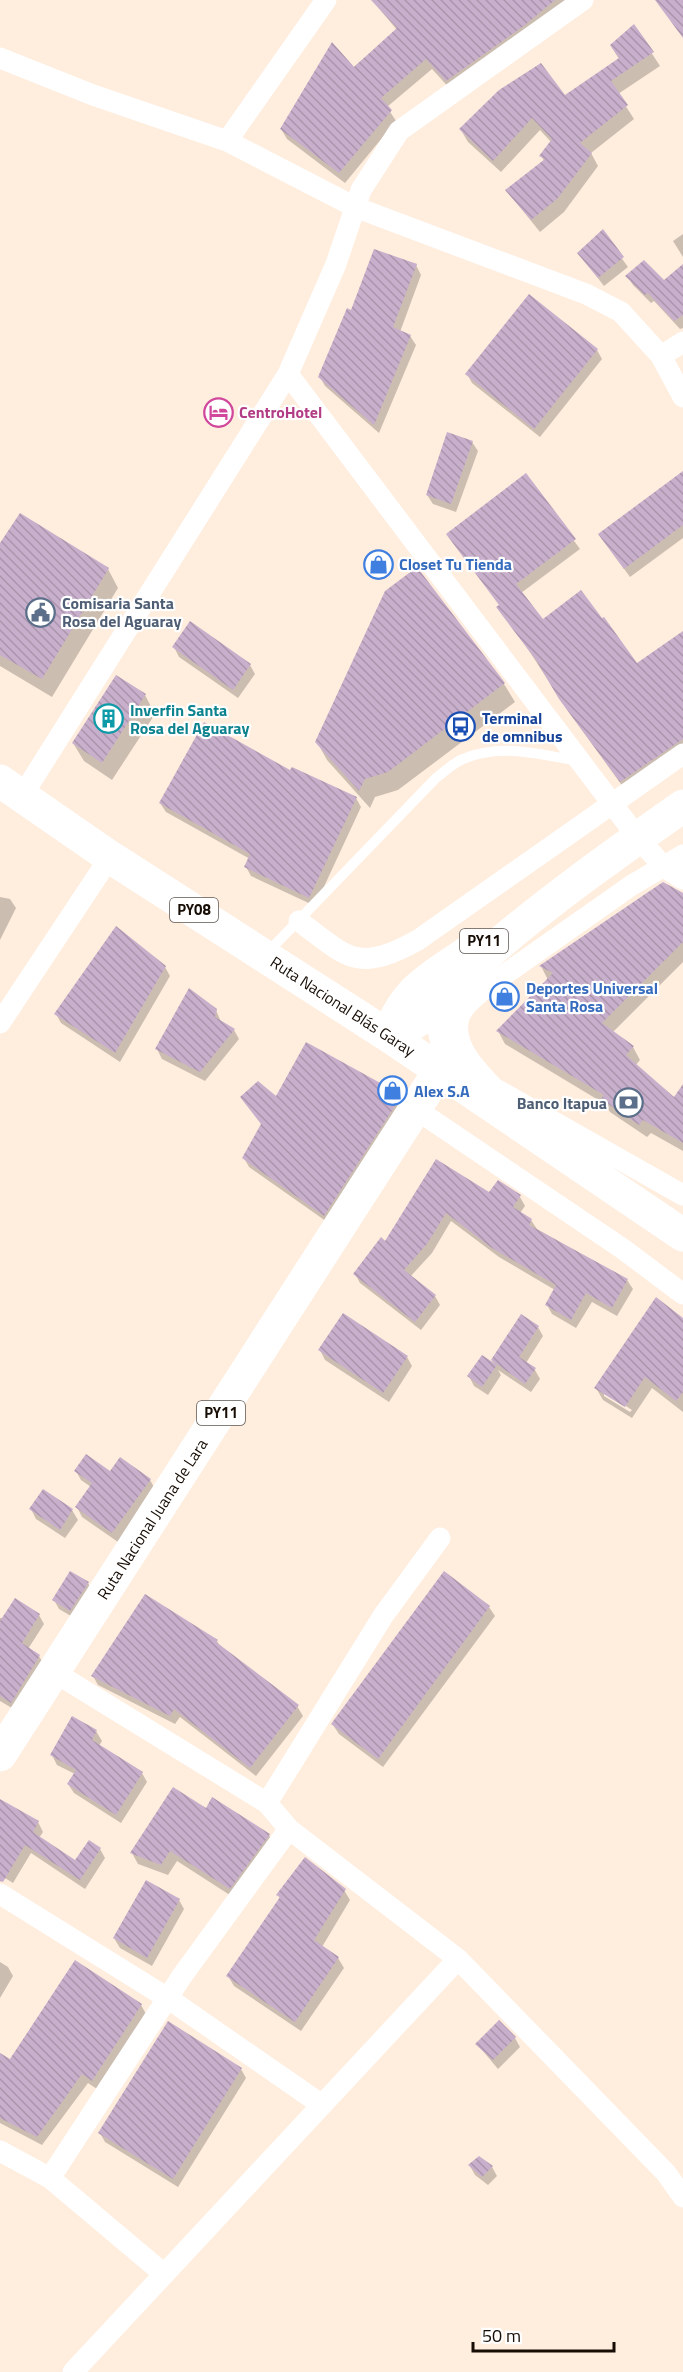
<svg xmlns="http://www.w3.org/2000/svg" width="683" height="2372" viewBox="0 0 683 2372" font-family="'Titillium Web',sans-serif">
	<defs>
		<pattern id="building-back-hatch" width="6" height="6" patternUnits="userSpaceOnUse" patternTransform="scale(1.5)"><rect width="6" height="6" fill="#c8afcb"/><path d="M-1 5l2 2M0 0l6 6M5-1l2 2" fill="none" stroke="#ab95ad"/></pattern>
	</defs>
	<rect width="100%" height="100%" fill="#ffedde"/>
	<!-- shadow -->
	<path fill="#0003" fill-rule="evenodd" d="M372 0H580L452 91 432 69 387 107 396 121 345 183 287 139 281 129 397 30Z
		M634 26 660 66 618 94 634 119 591 153 598 166 564 212 540 232 507 191 545 162 541 156 551 142 540 130 501 172 468 142 461 130 565 97 619 59 611 46Z
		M603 232 628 267 604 286 579 254Z
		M683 234V257L673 241Z
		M416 265 421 275 400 332 410 336 416 345 379 433 325 386 320 377 352 312Z
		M683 266V328L680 329 654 301 651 303 633 285 627 276 664 282Z
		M597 350 602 359 540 437 472 383 467 374Z
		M472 442 478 451 456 512 433 504 427 495Z
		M683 473V538L630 577 606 544Z
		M526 475 580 549 521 593 542 621 636 665 683 633V751L626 791 566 708 500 606Z
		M0 545 108 569 118 588 52 697 0 666Z
		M417 569 504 684 515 702 398 790 375 797 370 808 327 760 317 742Z
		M174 647 250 665 255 674 238 698 179 657Z
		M145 695 155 714 112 780 84 761 73 743Z
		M356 798 361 807 315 906 251 876 246 867 250 859 166 812 160 803Z
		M683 896V962L613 1032 633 1047 640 1060 635 1066 674 1099 683 1087V1151L651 1133 647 1137 610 1112 605 1104 505 1044 498 1031 548 980 541 966Z
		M0 897 10 899 16 908 0 940Z
		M165 967 170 976 120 1062 61 1023 56 1014Z
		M216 1010 221 1022 234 1030 239 1039 205 1081 162 1059 157 1049Z
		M401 1096 406 1105 330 1224 249 1167 244 1158 277 1098Z
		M437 1161 490 1194 520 1197 525 1206 520 1213 531 1220 537 1229 627 1280 633 1289 617 1316 592 1302 576 1328 552 1314 547 1305 555 1290 499 1257 451 1221 432 1253 410 1277 435 1296 440 1305 421 1330 360 1283 355 1274 386 1243Z
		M683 1319V1412L652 1388 632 1418 603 1400 596 1388ZM604 1392 632 1410 630 1412 604 1396Z
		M538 1327 543 1336 526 1363 535 1370 540 1379 531 1392 498 1370 501 1375 488 1395 474 1386 469 1376 496 1366 492 1361Z
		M320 1350 407 1357 412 1366 389 1402 325 1360Z
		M76 1471 150 1480 155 1489 118 1542 82 1517 77 1507 91 1487 81 1480Z
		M43 1491 72 1510 78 1520 65 1538 36 1519 31 1509Z
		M88 1583 93 1593 76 1619 59 1609 54 1600Z
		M489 1607 495 1616 383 1767 339 1734 333 1725Z
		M39 1615 44 1624 28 1649 39 1656 44 1665 17 1711 0 1701V1618Z
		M217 1641 220 1646 297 1706 303 1716 256 1776 180 1717 175 1724 98 1685 93 1676Z
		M72 1718 96 1731 102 1741 99 1746 142 1773 147 1782 121 1823 74 1793 68 1784 75 1774 57 1765 52 1755Z
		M0 1805 38 1822 43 1832 39 1838 76 1862 100 1849 105 1858 85 1889 31 1853 13 1883 0 1875Z
		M206 1810 269 1835 275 1846 236 1899 177 1861 168 1875 138 1864 132 1853Z
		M344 1890 350 1900 322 1947 338 1958 344 1968 301 2031 234 1986 228 1976 280 1899 278 1895Z
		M179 1900 184 1909 152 1966 120 1948 114 1938Z
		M0 1962 8 1967 13 1976 0 1998Z
		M141 2005 146 2014 97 2089 88 2083 42 2145 0 2123V2055L10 2061Z
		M515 2038 520 2047 498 2069 477 2044Z
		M241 2069 246 2078 178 2187 105 2142 100 2133Z
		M480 2158 492 2167 497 2176 488 2185 475 2175 470 2166Z"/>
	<!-- building -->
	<path fill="url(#building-back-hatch)" d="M371 0H555L525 25 446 81 426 59 381 98 392 110 339 173 280 129 332 42 354 67 397 28Z
		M655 0H683V38Z
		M634 24 654 52 611 81 628 105 580 143 592 153 557 199 531 220 505 190 545 159 539 156 552 139 532 118 493 161 459 129 499 90 541 63 565 95 619 58 610 45Z
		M603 229 624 257 598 278 577 253Z
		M374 249 417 264 393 327 411 335 374 425 318 377 347 308 351 310Z
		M644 260 664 280 683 264V315L674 321 648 293 645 295 625 276Z
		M529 294 598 349 534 429 465 374Z
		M447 432 473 441 451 504 426 495Z
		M683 471V525L624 569 598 534Z
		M526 473 576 539 516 584 543 619 581 590 602 618 604 617 637 663 683 631V739L620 782 559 699 536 660 496 607 499 605 446 534Z
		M20 513 109 568 42 679 0 655V543Z
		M417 567 505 683 388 772 365 779 359 791 315 742 385 591Z
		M190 621 251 664 233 690 172 647Z
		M116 675 146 694 102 763 72 743Z
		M204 722 290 770 292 767 357 797 309 898 244 867 250 854 159 803Z
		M663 882 683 893V942L602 1023 634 1046 626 1055 674 1097 683 1084V1143L643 1120 639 1125 601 1099 604 1095 496 1031 553 973 539 966Z
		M116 926 166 966 115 1053 54 1014Z
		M189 988 217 1009 215 1017 235 1029 200 1072 155 1049Z
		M306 1042 402 1095 324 1216 242 1158 261 1124 240 1097 258 1081 276 1096Z
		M436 1159 489 1192 498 1180 521 1195 513 1207 532 1219 529 1225 628 1279 612 1308 586 1293 571 1320 545 1305 556 1285 492 1248 446 1213 427 1244 404 1270 436 1295 415 1322 353 1274 381 1237 385 1241Z
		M656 1297 683 1318V1392L676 1401 645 1377 625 1407 594 1388Z
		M343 1313 408 1356 383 1393 318 1350Z
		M521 1314 539 1326 519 1357 536 1368 525 1384 491 1360Z
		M482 1355 497 1365 482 1387 467 1376Z
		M86 1454 110 1471 120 1457 151 1479 112 1533 75 1507 92 1483 74 1471Z
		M43 1489 73 1509 60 1530 29 1509Z
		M70 1571 89 1582 70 1611 52 1600Z
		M444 1571 490 1606 378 1759 331 1724Z
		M145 1594 218 1640 216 1642 299 1705 250 1768 174 1709 170 1716 91 1676Z
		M15 1598 40 1614 22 1643 40 1655 11 1703 0 1696V1621Z
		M72 1716 97 1730 92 1740 143 1772 116 1815 67 1784 76 1770 50 1755Z
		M173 1787 206 1808 212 1797 270 1834 230 1889 170 1851 161 1865 130 1853Z
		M0 1799 39 1821 33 1832 75 1860 89 1840 101 1848 80 1880 25 1845 3 1882 0 1881Z
		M305 1857 346 1889 314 1940 339 1957 295 2022 226 1976 280 1897 276 1895Z
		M146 1880 180 1899 147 1958 113 1938Z
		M75 1960 142 2004 92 2081 82 2074 37 2137 0 2118V2053L10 2059Z
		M499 2020 516 2037 493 2060 475 2044Z
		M168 2021 242 2068 173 2179 98 2133Z
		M479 2156 493 2166 482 2177 468 2165Z"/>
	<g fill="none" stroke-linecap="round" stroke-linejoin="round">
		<!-- lane -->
		<path stroke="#fff" stroke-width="10" d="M266 954 436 778C444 772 453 763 463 759 500 743 540 754 578 761"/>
		<!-- street -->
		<path stroke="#fff" stroke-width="21" d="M583 0 399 131 361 190 336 264 288 374 638 838 664 867 683 879
			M0 58 93 95 227 141 355 207 586 294 621 312 661 356
			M227 141 326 0
			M683 342 661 356 683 397
			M22 796 288 374
			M683 855 632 885 484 989C474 998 460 1008 458 1022 454 1048 478 1071 494 1088L683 1195
			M299 921C349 959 358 973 418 940L683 754
			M0 1023 110 857
			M417 1110 623 1249 683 1294
			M267 1803 383 1616 440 1538
			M289 1829 458 1959 666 2173 683 2197
			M0 1894 169 1999 322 2105
			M0 2151 50 2178 182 1976 289 1829 267 1803 54 1672
			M50 2178 164 2274
			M73 2372 458 1959"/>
		<!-- highway -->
		<path stroke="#fff" stroke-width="33" d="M0 781 110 857 389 1036 683 1235
			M445 997C439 1033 449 1057 472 1085
			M389 1036C432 1020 453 984 486 955 548 901 616 853 683 806
			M389 1036C403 988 435 976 472 949
			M0 1755 440 1070"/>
	</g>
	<!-- icons -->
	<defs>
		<symbol id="hotel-ring" viewBox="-11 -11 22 22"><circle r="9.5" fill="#fff" stroke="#d1479c" stroke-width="1.5"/><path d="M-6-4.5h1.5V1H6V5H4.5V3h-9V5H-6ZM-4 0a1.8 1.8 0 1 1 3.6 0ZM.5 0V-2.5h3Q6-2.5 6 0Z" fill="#d1479c"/></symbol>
		<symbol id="shop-ring" viewBox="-11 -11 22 22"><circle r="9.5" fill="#fff" stroke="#3f7fe0" stroke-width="1.5"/><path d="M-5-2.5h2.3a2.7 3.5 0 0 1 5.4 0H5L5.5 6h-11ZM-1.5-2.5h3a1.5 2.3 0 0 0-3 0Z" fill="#3f7fe0"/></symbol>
		<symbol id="civic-ring" viewBox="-11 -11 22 22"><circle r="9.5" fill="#fff" stroke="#5c6f8a" stroke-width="1.5"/><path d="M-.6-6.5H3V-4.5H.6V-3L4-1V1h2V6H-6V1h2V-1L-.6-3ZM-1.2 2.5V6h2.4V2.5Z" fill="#5c6f8a"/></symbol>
		<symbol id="building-ring" viewBox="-11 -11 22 22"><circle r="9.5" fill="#fff" stroke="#0f9aa8" stroke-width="1.5"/><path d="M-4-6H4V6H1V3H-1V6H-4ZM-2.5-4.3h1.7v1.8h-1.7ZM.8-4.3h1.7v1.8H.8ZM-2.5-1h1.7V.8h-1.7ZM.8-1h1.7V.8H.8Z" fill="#0f9aa8"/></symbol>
		<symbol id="bus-ring" viewBox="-11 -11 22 22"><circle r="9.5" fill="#fff" stroke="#1a4fb4" stroke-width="1.5"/><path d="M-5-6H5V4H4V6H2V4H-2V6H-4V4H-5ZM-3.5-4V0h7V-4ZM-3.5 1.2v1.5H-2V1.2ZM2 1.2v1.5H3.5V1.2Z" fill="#1a4fb4"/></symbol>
		<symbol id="bank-ring" viewBox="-11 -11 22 22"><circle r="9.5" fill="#fff" stroke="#5c6f8a" stroke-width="1.5"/><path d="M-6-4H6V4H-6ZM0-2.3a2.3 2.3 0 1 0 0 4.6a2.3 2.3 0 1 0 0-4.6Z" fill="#5c6f8a"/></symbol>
	</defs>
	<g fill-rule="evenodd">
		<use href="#hotel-ring" x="202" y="396" width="33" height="33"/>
		<use href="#shop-ring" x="362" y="548" width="33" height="33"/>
		<use href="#civic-ring" x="24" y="596" width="33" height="33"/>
		<use href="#building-ring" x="92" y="702" width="33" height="33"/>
		<use href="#bus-ring" x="444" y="710" width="33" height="33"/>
		<use href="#shop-ring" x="488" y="980" width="33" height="33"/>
		<use href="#shop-ring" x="376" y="1074" width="33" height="33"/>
		<use href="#bank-ring" x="612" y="1086" width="33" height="33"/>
	</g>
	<g text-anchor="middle" stroke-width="4.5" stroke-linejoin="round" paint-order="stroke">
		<!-- shield labels -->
		<g fill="#fff" stroke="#5d5650" stroke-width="1.5">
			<rect x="170" y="898" width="48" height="24" rx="4.5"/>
			<rect x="460" y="929" width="48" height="24" rx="4.5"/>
			<rect x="197" y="1401" width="48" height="24" rx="4.5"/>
		</g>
		<g font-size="15" font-weight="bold" fill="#170d05">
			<text x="194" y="915">PY08</text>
			<text x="484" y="946">PY11</text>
			<text x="221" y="1418">PY11</text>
		</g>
		<!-- hotel labels -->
		<g font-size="16" font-weight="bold" fill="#b23c85" stroke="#fff" text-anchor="start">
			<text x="239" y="418">CentroHotel</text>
		</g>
		<!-- shop labels -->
		<g font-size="16" font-weight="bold" fill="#366cbe" stroke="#fff" text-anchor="start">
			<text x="399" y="570">Closet Tu Tienda</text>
			<text x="526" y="994">Deportes Universal<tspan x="526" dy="18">Santa Rosa</tspan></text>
			<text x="414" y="1097">Alex S.A</text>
		</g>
		<!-- service labels -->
		<g font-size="16" font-weight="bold" fill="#4e5e75" stroke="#fff" text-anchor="start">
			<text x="62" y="609">Comisaria Santa<tspan x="62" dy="18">Rosa del Aguaray</tspan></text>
			<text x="607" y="1109" text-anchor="end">Banco Itapua</text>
		</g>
		<!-- culture labels -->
		<g font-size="16" font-weight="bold" fill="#0d838f" stroke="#fff" text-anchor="start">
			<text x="130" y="716">Inverfin Santa<tspan x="130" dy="18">Rosa del Aguaray</tspan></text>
		</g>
		<!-- transit labels -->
		<g font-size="16" font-weight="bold" fill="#164399" stroke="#fff" text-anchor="start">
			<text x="482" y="724">Terminal<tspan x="482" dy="18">de omnibus</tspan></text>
		</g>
		<!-- street labels -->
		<g font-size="16" fill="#170d05" stroke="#fff">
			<text transform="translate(343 1006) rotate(33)" y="6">Ruta Nacional Blás Garay</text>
			<text transform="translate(152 1519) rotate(-57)" y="6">Ruta Nacional Juana de Lara</text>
		</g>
	</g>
	<!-- scale -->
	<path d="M473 2342v9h141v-9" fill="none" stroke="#170d05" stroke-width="3"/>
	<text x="482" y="2342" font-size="18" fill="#170d05" stroke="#ffffff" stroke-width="4.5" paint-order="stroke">50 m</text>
</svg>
